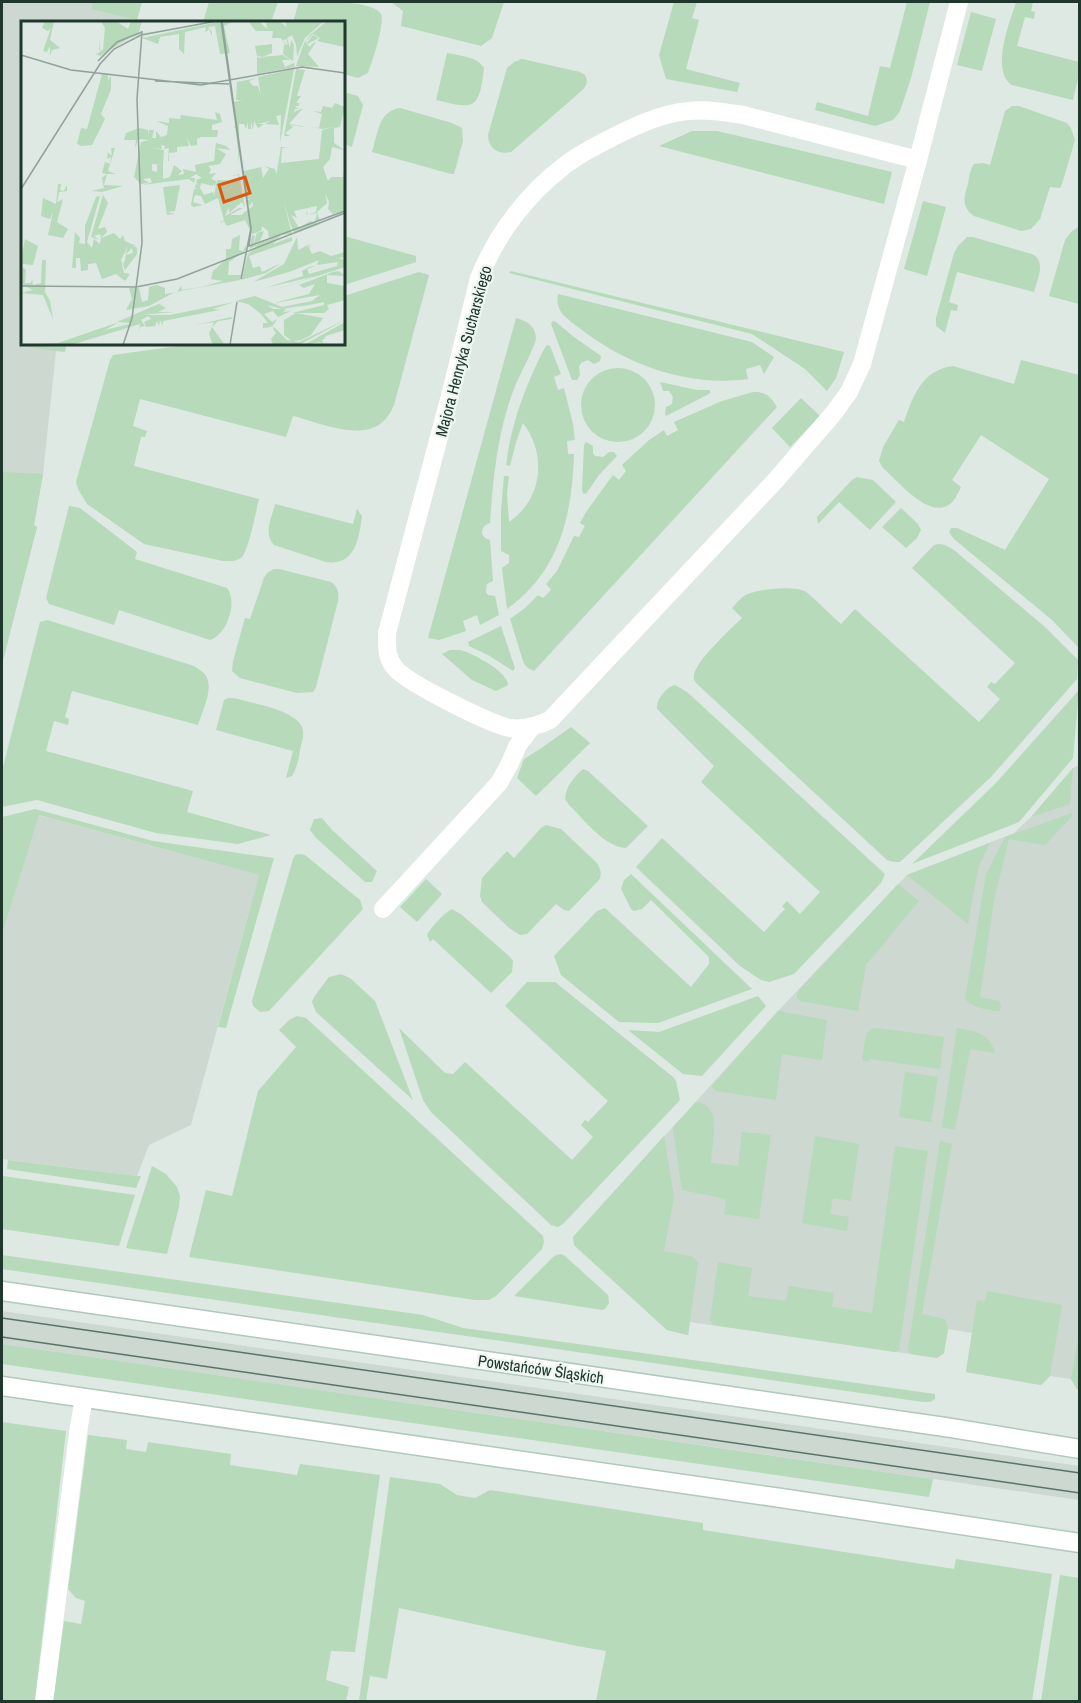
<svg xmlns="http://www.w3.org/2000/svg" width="1081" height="1703" viewBox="0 0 1081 1703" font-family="'Archivo Narrow',sans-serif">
	<rect width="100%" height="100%" fill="#dde9e2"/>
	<!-- built -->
	<path fill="#ccd8d0" d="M2 2H135L131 22H22V344H66L65 352 56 351 43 474 34 525 37 527 2 664Z
		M1079 765V1390L1077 1389 1071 1379 1050 1376 1041 1385 966 1372 972 1333 948 1329 944 1353 937 1358 690 1322 688 1335 667 1330 574 1245 573 1237 778 1011 907 875 1014 833 1031 817 1073 768Z
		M38 815 259 875 191 1125 149 1145 137 1176 2 1159V934Z
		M2 1311 1079 1466V1500L2 1344Z"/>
	<!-- green -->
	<path fill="#b6daba" d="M92 2H142L137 20 92 9Z
		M209 2H278L271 22H203Z
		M299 2C314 1 374 0 381 14 385 23 372 63 368 73L358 78 344 74V22H293Z
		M391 2H504L492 38 481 46 401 26 403 11Z
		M674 2H697L692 18 699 20 686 69 740 83 737 92 666 79 659 55Z
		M907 2H930L911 78 900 111 893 120 875 126 815 110 817 102 868 116 880 66 890 68Z
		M1016 2H1033L1031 11 1035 12 1034 19 1025 17 1017 46 1079 62V74L1073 100 1012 85C990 71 1010 22 1016 2Z
		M971 12 996 19 982 71 957 65Z
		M447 53C460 56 477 56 484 68 479 111 474 109 436 100Z
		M522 59 580 72 585 75C590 84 584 88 578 94L511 152C498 155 488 148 488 135L507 68 514 62Z
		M344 92 358 96 363 105 352 147 344 144Z
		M1012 106H1019L1067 123 1071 128 1075 140 1062 184 1060 188 1050 187 1040 219 1031 229 1021 231 974 216C961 207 964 197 968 184 969 177 970 170 974 164L983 163 990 165 1005 111Z
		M400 108 452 123 462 128 463 141 454 174H451L372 152C378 134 378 111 400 108Z
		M692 131H717L892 172 884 204 659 146Z
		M923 201 946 207 927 276 904 269Z
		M1078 227H1080L1079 304 1049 296 1065 240 1071 232Z
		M344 236 416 256V262L344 285Z
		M967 237H973L1032 254C1047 261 1037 280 1034 292L957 272 949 302 958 305 957 311 951 310 945 333 936 326V318L954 253 958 246Z
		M511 271 844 352 836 378 827 391 805 369 752 334 509 273Z
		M419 272 429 275 394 405C391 412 387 419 380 424 358 440 317 422 293 416L286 437 140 399 133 426 147 431 145 437H141L134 466 259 499C256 511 249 549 242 557 236 562 230 561 223 561L144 544 87 504 78 489 76 482 110 360 113 355 194 344H344V296Z
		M558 294 752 342 774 357 764 374 760 365 746 369 748 379C687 387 626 365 578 327 566 317 555 312 558 294Z
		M516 318C527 321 536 326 536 339 531 355 522 370 515 386 498 429 493 477 490 523 484 525 482 528 482 534L485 538 490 540 493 581 487 584 486 592 488 595 495 596 499 615 480 625 477 615 463 621 466 631 439 640 428 638Z
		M553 321 556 322 574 337 601 356 600 361 594 364 588 360 581 363 579 367 580 375 577 380H572L551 324Z
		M27 344H66L65 352 27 347Z
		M547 345 550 346 561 374 554 377 558 390 564 388 573 424 575 440 567 441 568 454H574C572 515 560 571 507 609L502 568 509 563V555L501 551V511L504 476H509L507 494 509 522C543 499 547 454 523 423L516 442 510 466 506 465C510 432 520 401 534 370 538 362 541 353 547 345Z
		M1021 360 1079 375V648L1052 620 954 539 949 532 951 528H957L1005 550 1049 479 981 435 952 480 961 487C958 493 954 503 947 506 926 516 898 481 883 468L879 461 883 447 899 420 904 422C913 396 922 370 953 366L1014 384Z
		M581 405a37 37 0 1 1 74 0a37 37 0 1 1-74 0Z
		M660 382 697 390H709L711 392 709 394 666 416 665 414 666 407 672 404 673 397 669 391H663Z
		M753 392C765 391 771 397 777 407L534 671 528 668 524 664 510 619 525 608 538 595 543 598 551 590 546 584 557 571 574 536 579 537 585 526 580 523 586 512 613 475 619 480 626 471 622 465 649 440 664 430 667 436 678 430 674 422 722 401Z
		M801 398 820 416 790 447 772 428Z
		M586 442 593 446V453L595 456 603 457 609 452H614L617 456 599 475 586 494 583 493 582 490 584 445Z
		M2 472 43 474 34 525 37 527 2 664Z
		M857 477 873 480 896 502 870 530 839 502 818 524 817 517 852 480Z
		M275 504 353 524 357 509 362 516C359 539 355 566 326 562L274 545C263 534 272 517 275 504Z
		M69 506 80 508 137 552 135 559 227 588C238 601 227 635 210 640L119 610 114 625 49 604 46 598Z
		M901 508 918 524 921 530 917 538 906 548 882 527Z
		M939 544 945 545 954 550 1045 627 1078 660 1077 679 991 777 900 862H894L887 860 697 684C695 681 693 680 694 676 694 662 731 629 742 618L732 608C736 604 741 597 746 595 757 589 795 585 806 592 818 601 829 614 841 624L855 609 979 722 1000 699 987 687 991 682 995 684 1015 663 912 568 934 545Z
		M274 569H279L331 582C338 587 339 592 338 601L316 687 313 692 297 693 240 678 232 671 233 661 245 618 250 619 264 578 267 573Z
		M47 620 194 666C198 669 203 671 206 676 214 689 202 712 198 725L72 691 65 717 69 719 68 725 54 721 46 751 193 791 187 812 271 835 238 844 156 833 37 800 2 807V771L40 622Z
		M501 626 515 668 513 671 488 655 469 646 468 642Z
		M450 650C451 650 459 650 460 650 473 653 508 672 508 685L496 691 472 680 442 654Z
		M675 685 687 692 885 874 881 883 794 974 769 982 761 980 740 966 636 867 662 838 764 932 785 909 782 906 787 901 800 914 820 892 701 782 714 766 657 709C656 700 666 687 675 685Z
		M1079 690 1073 758 1019 822 912 864 996 783Z
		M228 698H234C251 703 295 710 302 727 304 732 303 740 301 745 299 756 298 766 292 776L286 778 293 751 216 730 224 700Z
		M571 727 590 743 536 796 517 778 524 759 540 749Z
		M1073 768 1070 804 1031 817Z
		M583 769 588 771 648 826 626 848C604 847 584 819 569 805L565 799C566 786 574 777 583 769Z
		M35 809 153 841 274 858 226 1028 218 1027 259 875 39 815 2 934V817Z
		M1072 813V816L1045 845 1009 839 994 900 980 997 999 1001 1001 1006 999 1011C986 1009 974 1009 965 999L986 874 1005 837Z
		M322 818 332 830 377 871 372 882H365L316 838 310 830 314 819Z
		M546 825 561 829 597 863C601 870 602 873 599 880L569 911 564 910 556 904 527 934 520 935 509 928 482 902 480 896 482 878 507 851 514 858 541 828Z
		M990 843 978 868 968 924 907 875Z
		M299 854 305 855 360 900 363 909 269 1011 260 1012 253 1006 252 1001 293 859 295 855Z
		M631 874 752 989 658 1023 619 1022 561 975 554 956 597 911 605 908 691 987 709 964V957L651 900 642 909 634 911 631 909 621 889 624 880Z
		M426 879 442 894 417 922 400 907Z
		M898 884 919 901 866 965 858 1011 800 1001 797 998V994L800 989Z
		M452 909 462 915 509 956 513 961 512 972 491 993 433 939 430 942 427 935C432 926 442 915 452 909Z
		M341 974 350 978 375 1001 413 1100 316 1012 312 1002 314 997 329 977Z
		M527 982H555L673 1077 676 1081 680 1100 563 1224 558 1227 551 1225 431 1112 423 1100 399 1028 445 1073 453 1074 465 1062 572 1160 593 1137 581 1125 585 1120 588 1122 608 1101 505 1006Z
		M758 996 766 1006 702 1076 683 1074 628 1030 659 1032Z
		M778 1011 827 1020 822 1060 782 1054 776 1100 716 1091 712 1086Z
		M297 1016 306 1018 543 1236 544 1242 542 1249 496 1296 489 1300H475L189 1257 206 1190 232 1196 258 1091 296 1047 279 1030 289 1020Z
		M877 1028 944 1037 940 1069 870 1059 868 1062 862 1060 866 1034 872 1029Z
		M957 1028C976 1032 989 1032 995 1053L970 1049 955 1130 942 1127Z
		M905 1072 938 1077 931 1122 899 1117Z
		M696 1102C724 1104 711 1145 711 1163L738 1166 742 1132 771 1135 759 1219 724 1214 726 1199 682 1190 673 1129 674 1126Z
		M664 1136 674 1197 664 1251 694 1257 698 1263 688 1335 667 1330 574 1245 573 1237Z
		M815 1136 859 1144 851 1201 833 1198 830 1214 849 1217 847 1231 802 1223Z
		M940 1141 952 1144 922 1314 945 1319 948 1329 944 1353 937 1358 911 1354 908 1350Z
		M895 1146 928 1151 899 1350 895 1352 713 1325 710 1320 718 1262 752 1268 748 1296 786 1301 789 1286 834 1293 832 1307 872 1313Z
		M8 1160 137 1176H141L136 1188 7 1169Z
		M152 1166 166 1174 177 1187 180 1196 179 1207 167 1254 126 1248Z
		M3 1176 135 1195 119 1246 2 1229V1185Z
		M561 1254 565 1256 608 1295 609 1303 605 1309 602 1310 514 1296 552 1258 556 1255Z
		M2 1255 423 1315 463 1328 935 1394V1399L930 1402H923L2 1269Z
		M987 1291 1062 1305 1050 1376 1041 1385 966 1372 977 1300 985 1301Z
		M1079 1334V1390L1077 1389 1071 1379Z
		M2 1344 933 1479 929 1497 2 1364Z
		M2 1422 66 1431 35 1701H2Z
		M88 1435 127 1440 126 1449 146 1452 148 1442 231 1454 230 1465 297 1475 300 1464 380 1475 355 1652 331 1651 326 1680 349 1687 346 1701 53 1702 64 1621 81 1624 85 1601 76 1598 68 1589Z
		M390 1477 440 1484 457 1495 475 1498 490 1490 703 1523V1530L954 1569 956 1559 1052 1574 1032 1701H596L606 1651 577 1646 399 1608 387 1679 370 1676 366 1701H359Z
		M1060 1575 1079 1578V1701H1041Z"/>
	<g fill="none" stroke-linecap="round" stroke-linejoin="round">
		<defs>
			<path id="secondary" d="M2 1291 945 1427 1080 1449
				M2 1386 781 1498 1080 1543"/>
		</defs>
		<!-- secondary casing -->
		<use href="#secondary" stroke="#b1c8bc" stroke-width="21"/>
		<!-- street -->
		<path stroke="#fff" stroke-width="18" d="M918 160 743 115C725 112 706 109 688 111 663 113 637 125 615 136 598 145 579 154 564 166 527 194 496 235 479 278L452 388 387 633C387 646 386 658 395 668 407 683 490 724 510 728 524 730 537 726 550 720L775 481 833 414 849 392 862 364 918 160 959 2
			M383 909 499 783 509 765 518 745 531 728
			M44 1702 79 1426 84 1398"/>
		<!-- secondary -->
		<use href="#secondary" stroke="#fff" stroke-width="18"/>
		<!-- tram -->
		<path stroke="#5a7368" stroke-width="1.5" d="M2 1318 1080 1473
			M2 1337 1080 1493"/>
	</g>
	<g text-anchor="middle" stroke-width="4.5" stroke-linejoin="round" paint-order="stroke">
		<!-- street labels -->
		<g font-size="16" fill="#20372d" stroke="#edf6f0">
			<text transform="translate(463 351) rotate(-75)" y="6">Majora Henryka Sucharskiego</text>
			<text transform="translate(541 1369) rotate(8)" y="6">Powstańców Śląskich</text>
		</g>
	</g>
	<!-- overview -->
	<g transform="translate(21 21)">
		<rect width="324" height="324" fill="#dde9e2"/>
		<path d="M24 0H33L29 19 39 27 31 29 29 35V25L26 31 22 30 30 7 27 10 21 7ZM80 0H95L107 8 110 0H121L118 11 79 35 75 33 81 30 78 29 79 18V29H82L84 7ZM202 0H213L203 5 209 32 199 33 194 5 187 6 191 11V15L188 8 184 12 185 6 164 11 163 33 158 28V13L139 16 137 23 121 17ZM227 0H238L246 8 245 0H258L266 6 264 0H303L284 17 276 35 275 24 271 14 266 17 269 27 270 19 273 24 272 40 262 33 263 24 267 23 265 18 262 19 265 23H264L260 17H251L252 10H235ZM306 0H324V26L296 20 299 17 292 13 285 20V23L292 14 298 17 286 23 289 26 292 22 295 21 287 33 298 46 275 45 283 22 289 14ZM251 23V32L241 36 262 34 269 39H261L264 46 273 42 274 46 236 53V36L239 37 244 36 236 35 234 25ZM273 48 259 122 260 94 255 95 258 104 244 103 249 100 237 103H243L237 107 233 100 232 109 230 100V108H227V101L225 108 223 103H218V143L215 107 212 106 216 105 213 81 221 79H215L216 61 236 57 228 60 232 65H237L240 75 237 56ZM275 48 284 49 276 75H280L275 82H278V85H274L277 88H274L273 91 282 87 268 103 286 106 269 104 272 106 264 112 269 115H263ZM81 53 87 54V60L90 54V68L80 93 84 98 71 124 60 125 56 123 60 107 66 108ZM314 82 324 86 319 106 313 107V122L323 129 311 126 309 138 302 146 307 160 310 156H322L323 151 324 190 312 193 307 188 308 181 304 172 306 182 296 191 299 200 294 201 296 192 286 194 285 189 287 194 295 191 296 185 273 190 276 197 270 194 278 207 289 200 299 203 273 213 289 206 274 212 271 208 255 156 260 126 267 127H261L260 142 298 138 301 109 313 106 302 108 289 106 298 107 301 93 292 90 300 91 302 85 311 87ZM194 91 199 93 201 101 191 104V109H197L196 116H180L176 118V124L170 125 166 117 168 125 156 126V131L148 132V140H147L148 127 143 128 144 125 140 124 141 128 130 127 143 129 142 144 131 143V150L136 151V144H142V158L149 156 153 144 161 150 157 154 163 153 162 148 175 151 174 144 193 140 195 122 205 125 210 129 195 127 205 133 199 143 187 145 190 148 188 153 195 152 190 158 195 160 194 166 192 162V165L180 162 179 167 183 174 192 171 193 175 196 159 218 160 217 154 209 155 218 153 224 186 221 181 208 192V186L204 195 218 187H222L209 194H220L232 185 231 180 229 185 226 180 229 178H225L223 150 240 146 242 157 248 148 243 145 254 148 271 213 260 214 252 223 271 216V220L228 235 232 247 239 245 241 251 260 242 245 252 220 259 227 233 239 222 237 220 238 223 229 228 231 215 234 214 232 225 236 212 243 210 239 220 248 218 247 210 241 205 240 210 231 213 224 199 206 205 203 200 198 202 203 199 197 177 184 183 180 175 174 174 172 181 182 184 172 186 170 184 173 168 178 167H174L175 162 177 165 175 159 181 157 175 153 169 157H174L173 162 168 158 121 164 129 162 131 161 129 157 122 158 128 162 120 163 113 156 120 121 128 119 117 118 115 125 114 126 115 119H103L105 112 118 107 127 109 128 115V109H133L131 117H135V110L140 116 146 114 147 105 135 100 148 102V97L159 98 160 94 196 99ZM90 127H94L87 150 95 153H86L83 164 102 165 81 171 70 170 83 167 81 157 86 153 81 152 84 141 89 143 90 136 86 138 87 131 88 133 91 134ZM37 163H40L39 169 43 170 46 164V170L38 171V172L36 181 42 178 36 201 47 208 42 217 27 214 32 191 29 198 20 195 22 177 35 183ZM159 164 154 190 146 191 154 193 146 194 142 166ZM82 174 87 182 77 208 84 206 86 211 80 217 79 213 73 215 78 219 70 216ZM75 176 79 175 66 221 71 227 73 218 79 223 80 217 93 212 99 218 102 214 104 220 115 225 111 226H115L116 227V233L104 249 101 240 103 243 105 234 112 232 111 227 104 234 107 225 100 239 103 252 109 253 104 260 95 253 81 258 75 242 67 243V249L60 250 59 237H55V247H51L54 211 59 217 58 222 64 223V205ZM219 214 218 229 222 230 225 224V229L208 241 207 254H220L219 259 154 271 128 285 105 289 111 278 108 267H118L121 281 127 279 128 266 136 264 144 267V273L156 271 160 265 161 269 180 266 202 260 190 258 192 250 205 238V228H210L211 218ZM276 216 277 229 291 222 286 226 291 225 288 227 291 233 299 230 310 235 324 231V236L317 237 324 239V246L247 271 295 255 244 267 282 255 281 250 288 246 295 245 286 248 288 253 316 245 317 241 296 244 298 239 268 251 232 261 263 243ZM4 218 17 225 12 244 2 243 0 239ZM21 239H25L24 271 29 280 32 298 22 274 0 272 12 269 0 263V245L5 249 4 262H10L11 258 12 264 20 262ZM318 250 324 255 306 254V262L324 265V279L306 284 308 288 303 292H275L302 297 290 314 280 319 271 320 263 314V299L275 292H271L303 284V281L272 287 285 284 261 288 246 284 252 288H265L262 291 270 290 257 296 252 290 243 293 251 301 256 298 251 306 248 303 250 306 242 307V302H247L240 293 227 283 214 280 234 275 261 286 291 280 299 274 253 282 288 273 294 263 283 267 278 264 312 251ZM163 272 138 283 145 287 137 291H153L120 294H149L213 281 192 288 198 289 142 300V305L139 299 138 305 136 300 134 305 125 306 123 301 130 298 127 295 120 299 124 305 119 306 117 313 119 303 50 324 21 323 37 322 98 301 84 309 112 302 96 301ZM210 296 211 298 197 300 191 306 204 324H192L188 313 193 301 175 304ZM324 299 278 324H252L250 318 255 312 252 308 253 306 266 319 278 321ZM324 301V309L305 315 301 320 303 324 299 321 283 324Z" fill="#b6daba"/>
		<path fill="none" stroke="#91a29a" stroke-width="1.5" d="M200 0 230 209 228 225 324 190M201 0 230 207 220 258M0 34 50 49 180 64 281 46 324 52M77 40 96 21 121 11 116 78 121 222 111 297 102 324M134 60 208 63M0 168 79 43 93 28 120 14 196 0M0 265 115 266 156 258 324 192M209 324 216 281"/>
		<path fill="#de570e" fill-opacity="0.15" stroke="#de570e" stroke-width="3" d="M224 156 229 172 203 181 198 164Z"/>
		<rect width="324" height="324" fill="none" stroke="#20372d" stroke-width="3"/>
	</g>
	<!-- border -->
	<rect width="1081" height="1703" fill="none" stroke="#20372d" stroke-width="6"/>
</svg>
